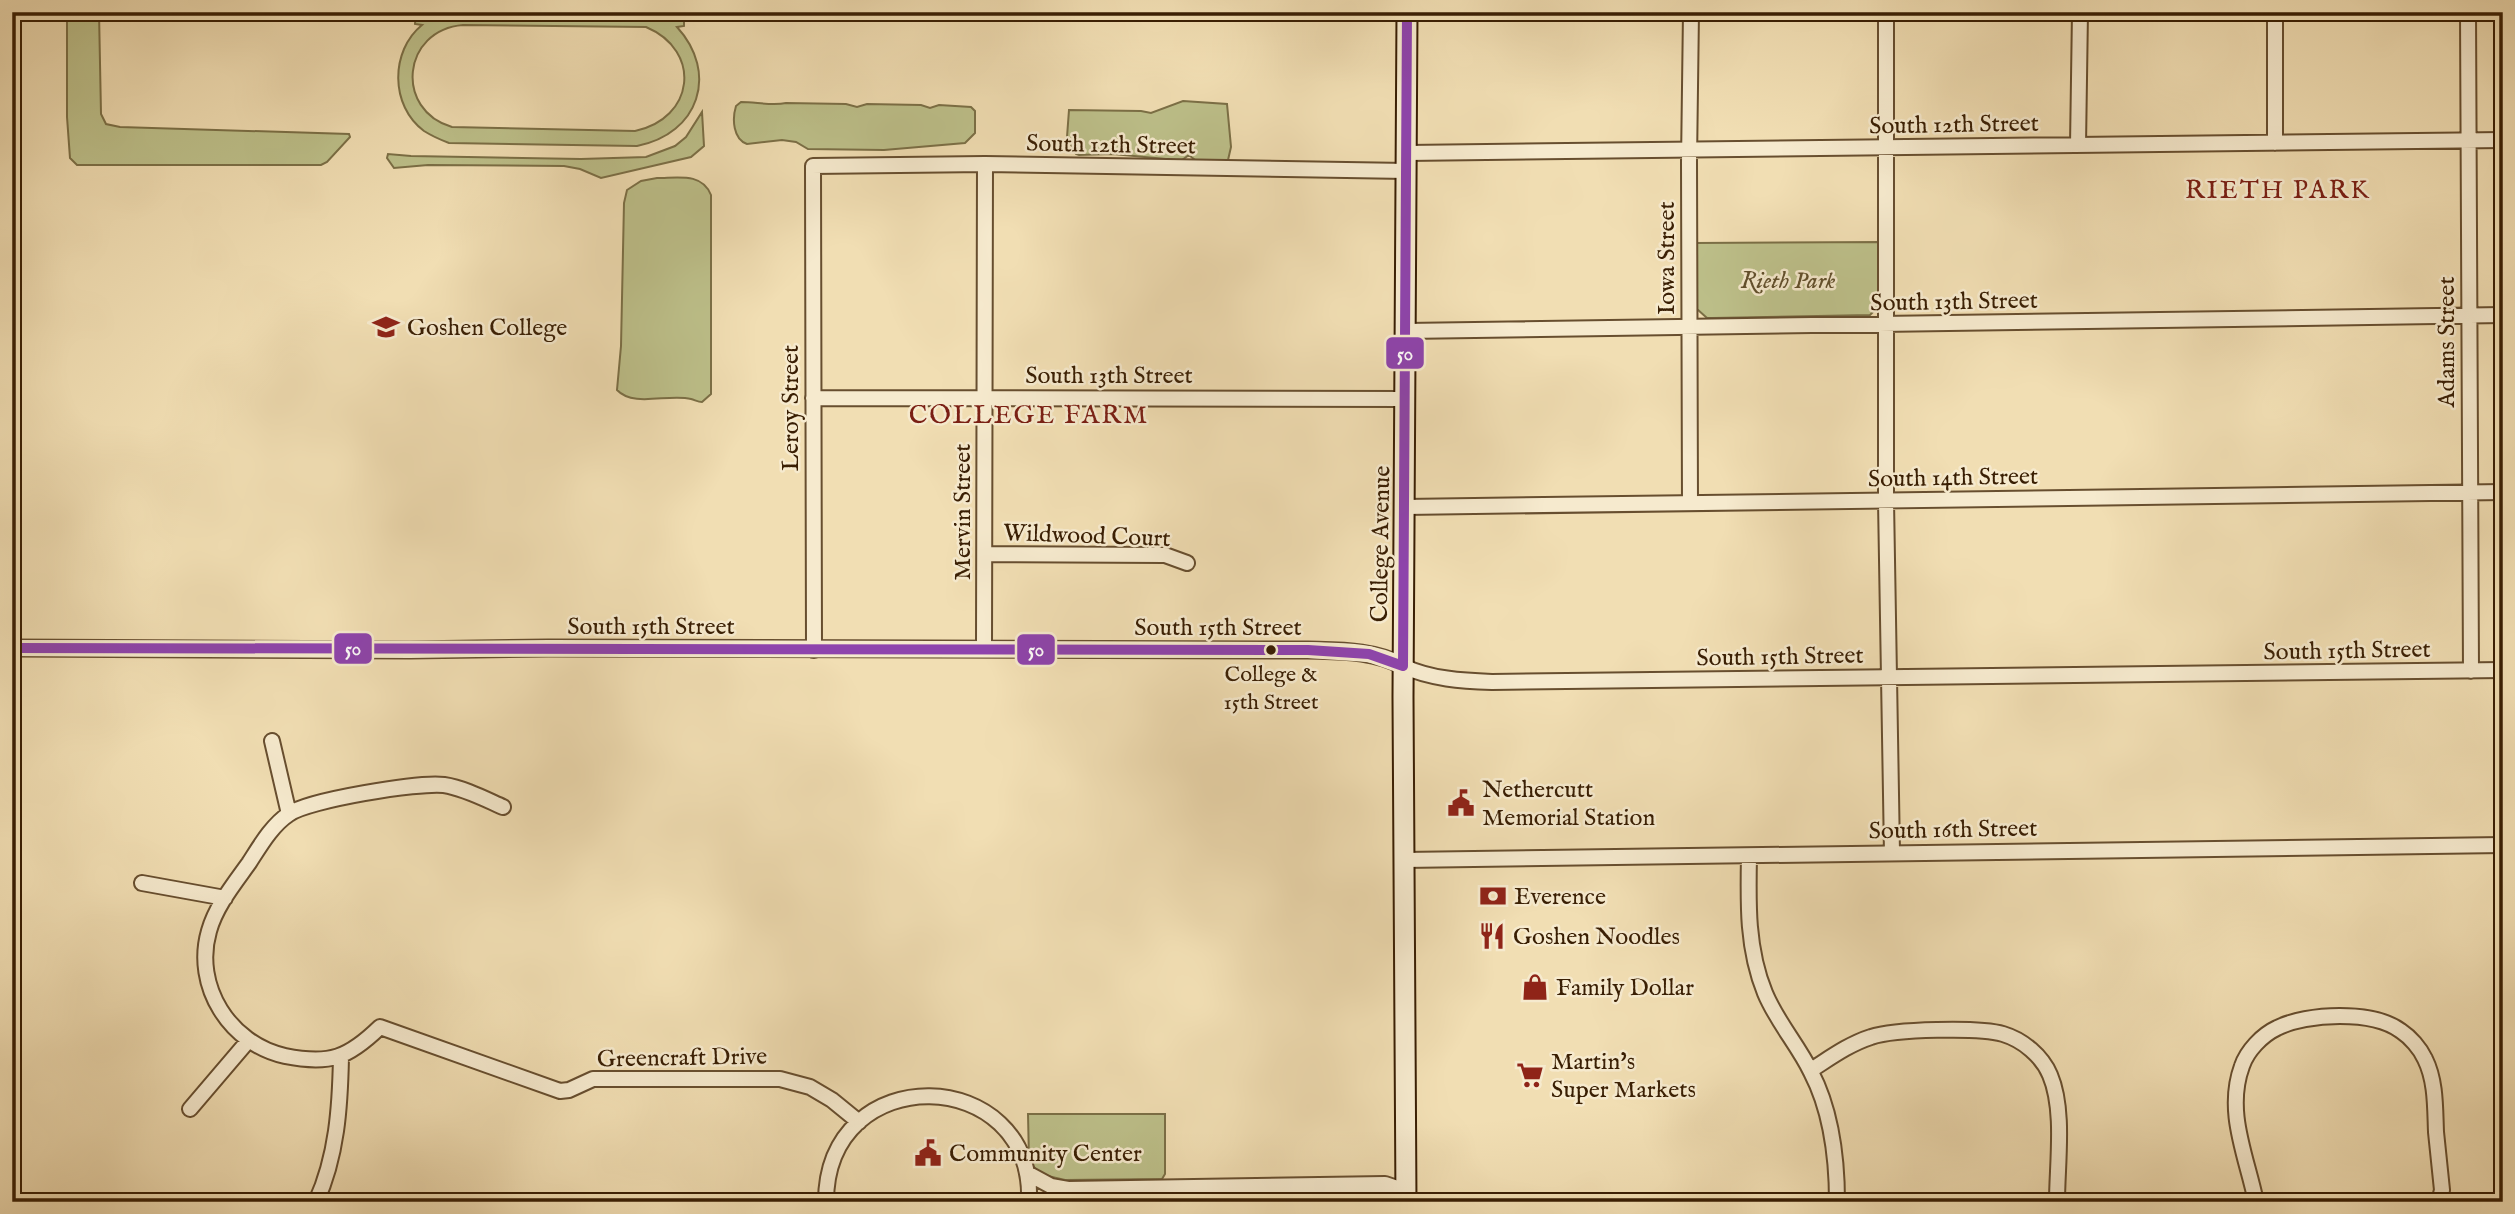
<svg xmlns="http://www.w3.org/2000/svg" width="2515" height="1214" viewBox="0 0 2515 1214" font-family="'IM FELL English',serif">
	<rect width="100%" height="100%" fill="#f1deb3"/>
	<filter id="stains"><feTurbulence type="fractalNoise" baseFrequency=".00286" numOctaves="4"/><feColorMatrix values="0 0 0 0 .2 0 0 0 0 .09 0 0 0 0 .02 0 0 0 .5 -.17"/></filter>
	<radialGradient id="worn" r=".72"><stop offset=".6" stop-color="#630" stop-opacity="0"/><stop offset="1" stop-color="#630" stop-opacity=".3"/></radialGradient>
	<!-- green -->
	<path fill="#bdc08a" stroke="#7b6f46" stroke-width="2" fill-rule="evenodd" d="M67 12H99L101 114 106 124 120 127 349 134 350 137 327 162 321 165H77L70 158 67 117Z
		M416 12H684V26L677 27C719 73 699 134 637 146L449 143C441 140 432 136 424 131 390 106 390 51 422 25L415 24ZM463 25 646 27C703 51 694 119 635 131L452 127C394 110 402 30 463 25Z
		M1183 101 1227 104 1231 147 1228 160 1224 162 1195 160 1189 155 1182 160H1176L1113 154 1079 155 1076 154 1067 137 1069 110 1141 111 1151 113Z
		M741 102C756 102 772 106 786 103L846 104 857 107 867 104 921 105 930 108 939 105 971 107 975 111V133L965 143 884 150 808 149 796 142 782 140 747 144C733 139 732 119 736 106Z
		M702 112 704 146 691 157 601 178 580 169 564 166 428 165 394 168 387 158 388 154 411 156 581 159 646 157 675 146 686 137Z
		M657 178C677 178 702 172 711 195V394L702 402C698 402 695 400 691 399 669 393 634 408 617 390L621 346 624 203 627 190 641 181Z
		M1881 242 1879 306 1870 315 1713 318H1707L1697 309 1695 243Z
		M1028 1114H1165V1174L1162 1179 1065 1180 1039 1174 1029 1160Z"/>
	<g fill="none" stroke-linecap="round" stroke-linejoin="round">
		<defs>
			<path id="minor" d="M1886 12V501L1892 853
				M2468 12 2471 671
				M2275 143V12
				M2078 145 2080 12
				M1407 153 2503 140
				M1406 331 2503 315
				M813 398 1406 399
				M1690 503 1689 162 1691 12
				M1405 507 2503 492
				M985 554 1165 555 1187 563
				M984 649 985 164
				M814 650 813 166 985 164 1407 171
				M1403 666C1430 679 1463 681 1492 682L2503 670
				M272 741 289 814
				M503 807C485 799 464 788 444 785 419 782 308 800 289 814 272 825 260 846 249 863 234 884 216 906 209 931 193 986 230 1044 285 1056 330 1065 348 1058 380 1027L560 1091 569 1090 593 1079H780L810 1087 832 1100 859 1122
				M1749 856C1748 904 1747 949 1765 993 1777 1022 1798 1045 1811 1072 1832 1112 1837 1158 1837 1202
				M1404 860 2503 845
				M142 883 225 898
				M1811 1070C1830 1058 1849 1044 1871 1037 1894 1029 1980 1027 2003 1034 2023 1040 2042 1056 2050 1075 2065 1110 2057 1164 2057 1202
				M190 1109 248 1041
				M1027 1173 1051 1186 1068 1189 1385 1184 1406 1191
				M316 1202C337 1156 340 1107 341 1057
				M826 1202C826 1058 1035 1064 1029 1202
				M1058 1202 1385 1198 1406 1191
				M2256 1202C2247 1157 2225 1112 2242 1066 2247 1051 2262 1035 2277 1028 2307 1013 2373 1010 2401 1031 2410 1037 2420 1048 2425 1059 2436 1081 2435 1108 2436 1132 2438 1152 2440 1171 2442 1190L2439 1202"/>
			<path id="tertiary" d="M12 648 410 650 548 648 1308 650C1340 651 1374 650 1403 666"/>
			<path id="secondary" d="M1406 1202 1403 697 1407 12"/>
		</defs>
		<!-- minor casing -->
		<use href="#minor" stroke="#674e2f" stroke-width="18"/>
		<!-- tertiary casing -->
		<use href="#tertiary" stroke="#674e2f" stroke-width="19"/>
		<!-- secondary casing -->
		<use href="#secondary" stroke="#391e03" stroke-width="23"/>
		<!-- minor -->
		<use href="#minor" stroke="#f6eace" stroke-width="14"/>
		<!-- tertiary -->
		<use href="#tertiary" stroke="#f6eace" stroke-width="16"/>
		<!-- secondary -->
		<use href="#secondary" stroke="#f6eace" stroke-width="19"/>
		<defs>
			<path id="bus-1" d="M12 648 1308 650 1369 654 1403 666 1407 12"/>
		</defs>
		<!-- bus-1 casing -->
		<use href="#bus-1" stroke="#f6eace" stroke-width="16"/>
		<!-- bus-1 -->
		<use href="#bus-1" stroke="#8e44ad" stroke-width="10"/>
	</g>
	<!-- icons -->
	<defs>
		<symbol id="university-bare" viewBox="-9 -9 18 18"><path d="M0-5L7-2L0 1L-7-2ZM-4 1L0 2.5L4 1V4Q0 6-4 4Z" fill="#8f2418" stroke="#f6eace" stroke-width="2.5" paint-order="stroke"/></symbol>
		<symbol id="civic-bare" viewBox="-9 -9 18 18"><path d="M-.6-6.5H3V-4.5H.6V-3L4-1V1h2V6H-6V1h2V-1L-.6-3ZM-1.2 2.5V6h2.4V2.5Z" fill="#8f2418" stroke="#f6eace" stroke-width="2.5" paint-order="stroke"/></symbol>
		<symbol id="bank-bare" viewBox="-9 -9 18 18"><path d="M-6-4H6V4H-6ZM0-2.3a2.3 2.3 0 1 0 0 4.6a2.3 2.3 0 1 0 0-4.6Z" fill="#8f2418" stroke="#f6eace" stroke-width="2.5" paint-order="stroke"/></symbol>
		<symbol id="restaurant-bare" viewBox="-9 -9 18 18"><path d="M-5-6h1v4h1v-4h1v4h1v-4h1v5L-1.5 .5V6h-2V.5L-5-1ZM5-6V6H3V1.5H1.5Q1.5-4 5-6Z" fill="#8f2418" stroke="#f6eace" stroke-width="2.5" paint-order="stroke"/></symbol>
		<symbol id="shop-bare" viewBox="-9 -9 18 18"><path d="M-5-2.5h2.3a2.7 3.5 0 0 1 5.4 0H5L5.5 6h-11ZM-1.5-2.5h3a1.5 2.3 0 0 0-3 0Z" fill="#8f2418" stroke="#f6eace" stroke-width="2.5" paint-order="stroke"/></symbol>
		<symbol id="supermarket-bare" viewBox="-9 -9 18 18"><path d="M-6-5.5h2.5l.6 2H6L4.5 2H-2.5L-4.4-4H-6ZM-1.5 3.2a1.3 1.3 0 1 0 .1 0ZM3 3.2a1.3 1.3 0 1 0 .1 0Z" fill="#8f2418" stroke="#f6eace" stroke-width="2.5" paint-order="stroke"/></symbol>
	</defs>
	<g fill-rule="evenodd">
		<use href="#university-bare" x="367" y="308" width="38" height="38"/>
		<use href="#civic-bare" x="1442" y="784" width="38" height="38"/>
		<use href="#bank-bare" x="1474" y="877" width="38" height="38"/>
		<use href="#restaurant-bare" x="1473" y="917" width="38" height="38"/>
		<use href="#shop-bare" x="1516" y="968" width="38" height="38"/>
		<use href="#supermarket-bare" x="1511" y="1056" width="38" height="38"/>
		<use href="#civic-bare" x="909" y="1134" width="38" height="38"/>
	</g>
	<!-- markers -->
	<circle fill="#391e03" stroke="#f6eace" stroke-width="2.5" cx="1271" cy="650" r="6"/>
	<g text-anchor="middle" stroke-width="5" stroke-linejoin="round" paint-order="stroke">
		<!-- bus labels -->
		<g font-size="22" fill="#391e03" stroke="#f6eace">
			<text x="1271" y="681">College &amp;<tspan x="1271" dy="28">15th Street</tspan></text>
		</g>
		<!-- street labels -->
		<g font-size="24" fill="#391e03" stroke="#f6eace">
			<text transform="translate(1954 124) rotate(-1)" y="8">South 12th Street</text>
			<text transform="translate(1111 144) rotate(1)" y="8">South 12th Street</text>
			<text transform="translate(1666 258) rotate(-90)" y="8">Iowa Street</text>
			<text transform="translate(1954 301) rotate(-1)" y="8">South 13th Street</text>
			<text transform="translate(2446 342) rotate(-90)" y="8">Adams Street</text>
			<text x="1109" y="383">South 13th Street</text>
			<text transform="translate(790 408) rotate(-90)" y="8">Leroy Street</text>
			<text transform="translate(1953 477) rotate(-1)" y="8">South 14th Street</text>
			<text transform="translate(962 512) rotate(-90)" y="8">Mervin Street</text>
			<text transform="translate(1087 535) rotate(2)" y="8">Wildwood Court</text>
			<text transform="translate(1380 544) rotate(-89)" y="8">College Avenue</text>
			<text x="651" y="634">South 15th Street</text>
			<text x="1218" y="635">South 15th Street</text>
			<text transform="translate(2347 650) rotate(-1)" y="8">South 15th Street</text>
			<text transform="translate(1780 656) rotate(-1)" y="8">South 15th Street</text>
			<text transform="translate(1953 829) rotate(-1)" y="8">South 16th Street</text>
			<text transform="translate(682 1057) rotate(-1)" y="8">Greencraft Drive</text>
		</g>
		<!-- park labels -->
		<g font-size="24" font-style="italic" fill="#614f2c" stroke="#f6eace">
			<text x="1788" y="288">Rieth Park</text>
		</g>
		<!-- poi labels -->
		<g font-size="24" fill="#391e03" stroke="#f6eace" text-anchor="start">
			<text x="407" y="335">Goshen College</text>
			<text x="1482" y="797">Nethercutt<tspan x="1482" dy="28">Memorial Station</tspan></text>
			<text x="1514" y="904">Everence</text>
			<text x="1513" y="944">Goshen Noodles</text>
			<text x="1556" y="995">Family Dollar</text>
			<text x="1551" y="1069">Martin's<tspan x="1551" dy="28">Super Markets</tspan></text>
			<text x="949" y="1161">Community Center</text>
		</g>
		<!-- neighbourhood labels -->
		<g font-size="26" letter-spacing="2" fill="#7a1f14" stroke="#f6eace">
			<text x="2278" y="198">RIETH PARK</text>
			<text x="1029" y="423">COLLEGE FARM</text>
		</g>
	</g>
	<g stroke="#f6eace" stroke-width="2.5">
		<rect x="1385" y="336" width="40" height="34" rx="7" fill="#8e44ad"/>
		<rect x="333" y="632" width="40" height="33" rx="7" fill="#8e44ad"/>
		<rect x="1016" y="633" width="40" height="33" rx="7" fill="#8e44ad"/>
	</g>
	<g font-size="19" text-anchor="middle" font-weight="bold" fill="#fff">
		<text x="1405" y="360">50</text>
		<text x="353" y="655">50</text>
		<text x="1036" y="656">50</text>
	</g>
	<!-- margin -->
	<rect width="2515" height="1214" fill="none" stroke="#f1deb3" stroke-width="42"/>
	<rect x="14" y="14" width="2487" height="1186" fill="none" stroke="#391e03" stroke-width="3.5"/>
	<rect x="21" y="21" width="2473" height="1172" fill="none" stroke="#391e03" stroke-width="2"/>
	<rect width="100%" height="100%" filter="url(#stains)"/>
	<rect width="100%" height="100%" fill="url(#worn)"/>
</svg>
